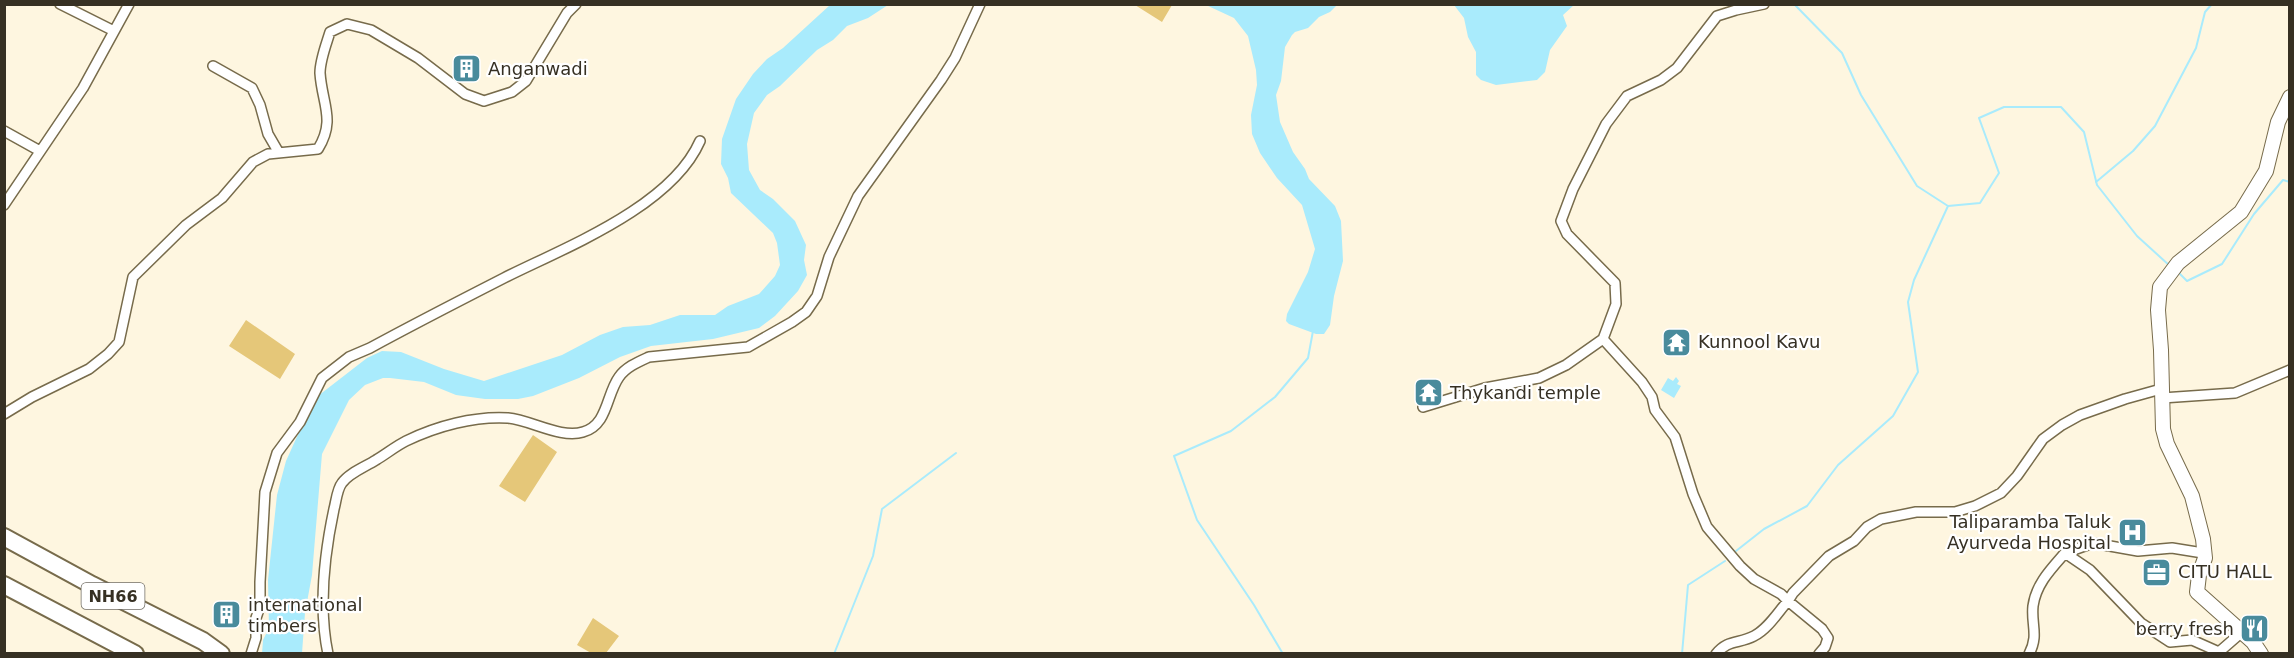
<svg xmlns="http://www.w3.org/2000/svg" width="2294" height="658" viewBox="0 0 2294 658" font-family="'DejaVu Sans',sans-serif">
	<rect width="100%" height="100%" fill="#fef6e0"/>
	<!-- green -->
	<path fill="#e5c779" d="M1135 5H1172L1162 22Z
		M246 320 295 354 280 379 229 346Z
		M533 435 557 452 525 502 499 486Z
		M593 618 619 636 606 653H591L577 645Z"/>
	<!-- water -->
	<path fill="#a9ebfc" d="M830 5H888L868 18 847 26 833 40 817 50 780 86 767 95 754 113 747 144 749 170 760 190 773 199 795 221 806 245 804 260 807 275 798 291 775 316 759 328 713 339 651 346 620 357 579 378 533 396 518 399H485L456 395 424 382 390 378H383L365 385 349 400 322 454 312 575 305 613 302 653 262 654 263 640 269 628 268 580 277 495 286 461 314 399 367 358 382 351 401 352 444 369 484 381 562 355 600 335 623 327 650 325 680 315H715L728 306 759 294 775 276 780 265 777 243 773 233 731 193 728 178 721 164 722 139 736 99 753 74 767 59 783 48Z
		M1206 5H1337L1330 12 1319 17 1308 28 1295 32 1292 35 1285 47 1281 81 1276 95 1280 122 1293 152 1305 169 1309 179 1335 206 1341 221 1343 261 1334 296 1330 325 1324 334H1316L1289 324 1286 321 1287 314 1308 272 1315 249 1302 205 1277 178 1260 153 1252 134 1251 115 1257 85 1256 70 1248 36 1234 18Z
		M1454 5H1574L1563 15 1567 26 1550 50 1545 72 1537 80 1496 85 1481 80 1476 75V52L1468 37 1464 18Z
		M1676 377 1679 381 1677 384 1681 386 1674 398 1661 390 1668 378 1673 381Z"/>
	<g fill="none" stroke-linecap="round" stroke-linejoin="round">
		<!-- stream -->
		<path stroke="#a9ebfc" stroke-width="2" d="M1794 4 1842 53 1861 95 1917 186 1948 206 1980 203 1999 173 1979 118 2004 107H2061L2084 132 2097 185 2137 236 2170 266
			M2096 182 2133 151 2155 126 2196 48 2205 12 2212 4
			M2177 271 2187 281 2222 264 2254 214 2283 180 2290 182
			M1736 551 1764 529 1807 506 1838 465 1893 416 1918 372 1908 302 1914 280 1948 206
			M834 654 873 556 882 509 956 453
			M1283 654 1254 605 1197 520 1174 456 1231 431 1275 397 1308 358 1313 331
			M1682 654 1688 585 1725 561"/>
		<defs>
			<path id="minor" d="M60 4 114 31
				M1764 4 1736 10 1717 16 1677 68 1661 80 1627 96 1606 124 1573 189 1561 221 1567 234 1615 283 1616 304 1603 339 1642 382 1652 397 1655 410 1675 437 1693 494 1707 527 1740 566 1754 579 1781 594 1788 601 1793 593 1829 556 1854 541 1867 527 1881 519 1916 512H1955L1975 506 2001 493 2017 476 2043 439 2062 425 2080 415 2125 399 2161 389
				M213 66 252 88 260 105 268 134 279 153
				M4 131 40 151
				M4 205 83 88 129 4
				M2162 398 2235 393 2290 370
				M1423 407 1485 388 1539 378 1566 365 1603 339
				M4 414 32 397 89 369 108 354 119 342 133 277 186 225 222 198 253 162 268 154 318 149C336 120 322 104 320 73 320 60 326 45 330 32L347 24 371 30 418 58 465 94 484 101 512 92 526 81 567 13 576 4
				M2065 553 2093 543 2138 551 2172 548 2203 553
				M251 654 256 638V618L260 606V582L265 492 277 453 300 422 322 378 349 357 370 348C414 324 459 301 504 278 566 247 671 207 700 141
				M328 654C318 606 324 556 334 509 336 502 337 489 342 483 349 473 365 467 376 460 386 454 396 446 406 441 437 426 474 416 508 418 531 420 561 439 583 432 608 425 606 395 619 377 626 367 638 362 649 357L748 347 792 322 806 312 817 296 829 257 858 196 941 80 955 58 980 4
				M1716 654C1728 639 1739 644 1754 636 1768 629 1778 612 1788 601L1822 629 1828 638 1825 647 1819 654
				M2029 654C2039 635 2031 625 2033 606 2036 584 2051 569 2065 553L2090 570 2141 623 2170 642 2192 640 2219 652 2242 632"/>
			<path id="secondary" d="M2261 654 2253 642 2197 592 2199 575 2205 558 2203 539 2192 496 2167 444 2163 429 2161 350 2158 310 2160 287 2178 263 2241 212 2266 171 2278 122 2290 97"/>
			<path id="trunk" d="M4 537 92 585 203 641 221 654
				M4 585 135 654"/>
		</defs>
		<!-- minor casing -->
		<use href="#minor" stroke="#776b4b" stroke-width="12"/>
		<!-- secondary casing -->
		<use href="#secondary" stroke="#776b4b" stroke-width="16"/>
		<!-- trunk casing -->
		<use href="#trunk" stroke="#776b4b" stroke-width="20"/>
		<!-- minor -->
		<use href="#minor" stroke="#fff" stroke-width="9"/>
		<!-- secondary -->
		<use href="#secondary" stroke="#fff" stroke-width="14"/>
		<!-- trunk -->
		<use href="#trunk" stroke="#fff" stroke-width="16"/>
	</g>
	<!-- icons -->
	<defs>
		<symbol id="building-square" viewBox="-11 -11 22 22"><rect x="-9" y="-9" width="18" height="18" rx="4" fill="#498b9c" stroke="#fff"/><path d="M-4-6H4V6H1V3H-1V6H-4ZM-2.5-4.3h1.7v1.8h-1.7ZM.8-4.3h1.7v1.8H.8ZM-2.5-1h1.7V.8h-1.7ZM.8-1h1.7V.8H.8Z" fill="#fff"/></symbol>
		<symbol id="temple-square" viewBox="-11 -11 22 22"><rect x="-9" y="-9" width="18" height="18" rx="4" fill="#498b9c" stroke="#fff"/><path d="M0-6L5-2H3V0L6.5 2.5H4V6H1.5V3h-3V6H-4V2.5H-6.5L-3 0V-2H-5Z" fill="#fff"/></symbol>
		<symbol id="hospital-square" viewBox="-11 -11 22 22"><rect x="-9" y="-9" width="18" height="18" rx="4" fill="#498b9c" stroke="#fff"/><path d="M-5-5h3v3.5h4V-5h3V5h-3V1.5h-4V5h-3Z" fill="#fff"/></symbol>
		<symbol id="office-square" viewBox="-11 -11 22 22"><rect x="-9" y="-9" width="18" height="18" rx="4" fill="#498b9c" stroke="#fff"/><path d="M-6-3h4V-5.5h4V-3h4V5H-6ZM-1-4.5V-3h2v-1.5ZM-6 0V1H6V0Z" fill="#fff"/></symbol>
		<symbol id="restaurant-square" viewBox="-11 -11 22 22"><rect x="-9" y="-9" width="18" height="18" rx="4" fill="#498b9c" stroke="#fff"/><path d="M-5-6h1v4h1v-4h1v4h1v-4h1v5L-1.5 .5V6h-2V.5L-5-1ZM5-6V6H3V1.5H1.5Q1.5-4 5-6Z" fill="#fff"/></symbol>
	</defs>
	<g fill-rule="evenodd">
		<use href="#building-square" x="450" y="52" width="33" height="33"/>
		<use href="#temple-square" x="1660" y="326" width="33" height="33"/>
		<use href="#temple-square" x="1412" y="376" width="33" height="33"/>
		<use href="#hospital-square" x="2116" y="516" width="33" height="33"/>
		<use href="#office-square" x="2140" y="556" width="33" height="33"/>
		<use href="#building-square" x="210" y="598" width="33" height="33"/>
		<use href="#restaurant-square" x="2238" y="612" width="33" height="33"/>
	</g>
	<g text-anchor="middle" stroke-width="4.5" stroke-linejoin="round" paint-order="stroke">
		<!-- shield labels -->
		<rect fill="#fff" stroke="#726e65" stroke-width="1.5" x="81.5" y="583" width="63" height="26" rx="4.5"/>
		<g font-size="16" font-weight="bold" fill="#363023">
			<text x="113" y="602">NH66</text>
		</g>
		<!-- poi labels -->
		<g font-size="18" fill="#363023" stroke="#fff" text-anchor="start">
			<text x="488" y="75">Anganwadi</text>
			<text x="1698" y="348">Kunnool Kavu</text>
			<text x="1450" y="399">Thykandi temple</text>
			<text x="2111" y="528" text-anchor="end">Taliparamba Taluk<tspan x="2111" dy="21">Ayurveda Hospital</tspan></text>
			<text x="2178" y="578">CITU HALL</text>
			<text x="248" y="611">international<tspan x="248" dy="21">timbers</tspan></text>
			<text x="2234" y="635" text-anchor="end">berry fresh</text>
		</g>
	</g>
	<!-- border -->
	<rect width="2294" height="658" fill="none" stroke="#363023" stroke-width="12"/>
</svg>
